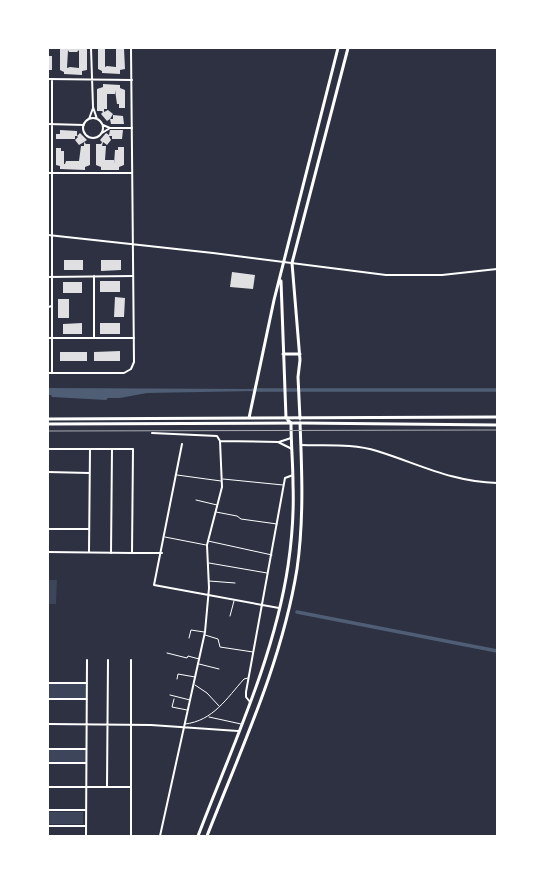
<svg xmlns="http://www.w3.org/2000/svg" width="545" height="884" viewBox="0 0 545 884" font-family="Lora,serif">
	<rect width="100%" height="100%" fill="#2d3142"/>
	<!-- green -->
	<path fill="#3c4559" d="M48 580H57L56 604H48Z
		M48 683H87V699H48Z
		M48 749H86V763H48Z
		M48 812H83V824H48Z"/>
	<!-- water -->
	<path fill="#4f5d75" d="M48 388 257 389V391L147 393 120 398H108L106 400 52 397 51 395H48Z"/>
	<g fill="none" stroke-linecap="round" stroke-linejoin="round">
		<!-- canal -->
		<path stroke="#4f5d75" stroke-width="3.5" d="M253 390H497
			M297 612 497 651"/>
	</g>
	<!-- building -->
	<path fill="#e0e0e3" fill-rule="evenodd" d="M60 48H87V70L82 71V75L64 74V72L60 70ZM68 50 69 52H77L79 50V68L70 67 67 68Z
		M98 48H105V67L107 66 116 67V48H124L125 69 120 70V74L102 73V71L98 69Z
		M48 56H52V70H48Z
		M103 84 120 85V88L125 90V108H119V104H117L115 90V94H107V109H104V112L108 110 113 114 110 119H113V115L123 116 124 124H111L110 119 107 121 101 114 103 112 102 111H97V89L103 87Z
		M60 130 77 131V136L80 133 87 140 84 142 86 144H90V165L85 167V170L60 169V166L56 165V148H61V151H64V164H65L66 161H79L81 146H84V142L79 145 75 140 78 137 77 136H75V139H56V134H60Z
		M110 130H123L122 139H112V136H109L111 140 107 145 103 142 102 146H106L105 160H114V164L115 150H118V147H124V165L119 167V170H101V167L96 165V144H101L102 142 100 140 106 133 109 135Z
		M64 260H83V270H64Z
		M101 260H121V270L101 271Z
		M232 272 255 275 253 289 230 287Z
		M100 281H120V292H100Z
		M63 282H82V293H63Z
		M115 297 125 298 124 317H114Z
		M58 299H69V318H58Z
		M82 323V334H63V324Z
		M100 323H120V334H100Z
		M120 351V361H94V352Z
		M60 352H87V361H60Z"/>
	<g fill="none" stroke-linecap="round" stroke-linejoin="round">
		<!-- service -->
		<path stroke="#fff" stroke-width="1" d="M177 475 221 481
			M223 479 283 485
			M196 500 217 505
			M216 512 237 516 241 519 277 524
			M165 537 206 545
			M208 541 272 555
			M209 563 267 573
			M209 581 235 583
			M230 616 234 601
			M205 635 218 639 220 647 253 652
			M189 638 191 630 204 632
			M167 653 187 658 188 656 199 659
			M199 664 219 669
			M177 679 178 674 195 677
			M195 685 207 693 219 706
			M170 695 190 700
			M174 699 172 707 187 710
			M209 717 241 724
			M185 724C213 721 227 698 244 679L248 678"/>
		<!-- minor -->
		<path stroke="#fff" stroke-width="2" d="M91 48 93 107 97 119
			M48 79 132 80
			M52 79V373
			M83 128a10 10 0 1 1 20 0a10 10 0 1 1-20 0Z
			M89 119 93 108
			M48 124 84 125
			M103 125 110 128H132
			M102 133 110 128
			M48 173H132
			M48 277 133 276
			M48 307 52 306
			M48 338H134
			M94 338V276
			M152 433 217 436 220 441 222 487 207 545 209 588 205 632 160 836
			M220 441 278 442 292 449
			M279 442 291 438
			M182 444 154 585 279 608
			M48 472 89 473
			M48 529H89
			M89 552 90 449
			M111 553 112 449
			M132 553H162
			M48 683H87
			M48 699H87
			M250 702 246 697V692L285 478 293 475
			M48 724 151 725 238 731
			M48 749H86
			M48 763H86
			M48 787H131
			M107 787 108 660
			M48 810H86
			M48 826H86
			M86 836 87 660"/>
		<!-- tertiary -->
		<path stroke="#fff" stroke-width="2" d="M48 235 213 253 386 275H442L497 269
			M48 373H124L131 369 134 362 131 48
			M301 445C325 446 353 443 377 451 419 464 452 482 497 483
			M48 449H133L132 553 48 552
			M131 836V660"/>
		<!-- primary -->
		<path stroke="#fff" stroke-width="3" d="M198 836C231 749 274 659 288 566 292 539 294 511 293 484 293 464 291 444 291 423
			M207 836C241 749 282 662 297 569 304 520 302 471 300 423"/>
		<!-- trunk -->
		<path stroke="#fff" stroke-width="3" d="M281 281 286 418 291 423
			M283 354H300
			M249 418 274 300 338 48
			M48 419 497 417
			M300 419 298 377 300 360 292 263 348 48
			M48 424 300 423 497 425"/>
		<!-- rail -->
		<path stroke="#abadb3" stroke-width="1" d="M48 431 497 430"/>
	</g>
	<!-- border -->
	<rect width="545" height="884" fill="none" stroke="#ffffff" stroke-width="98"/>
</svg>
